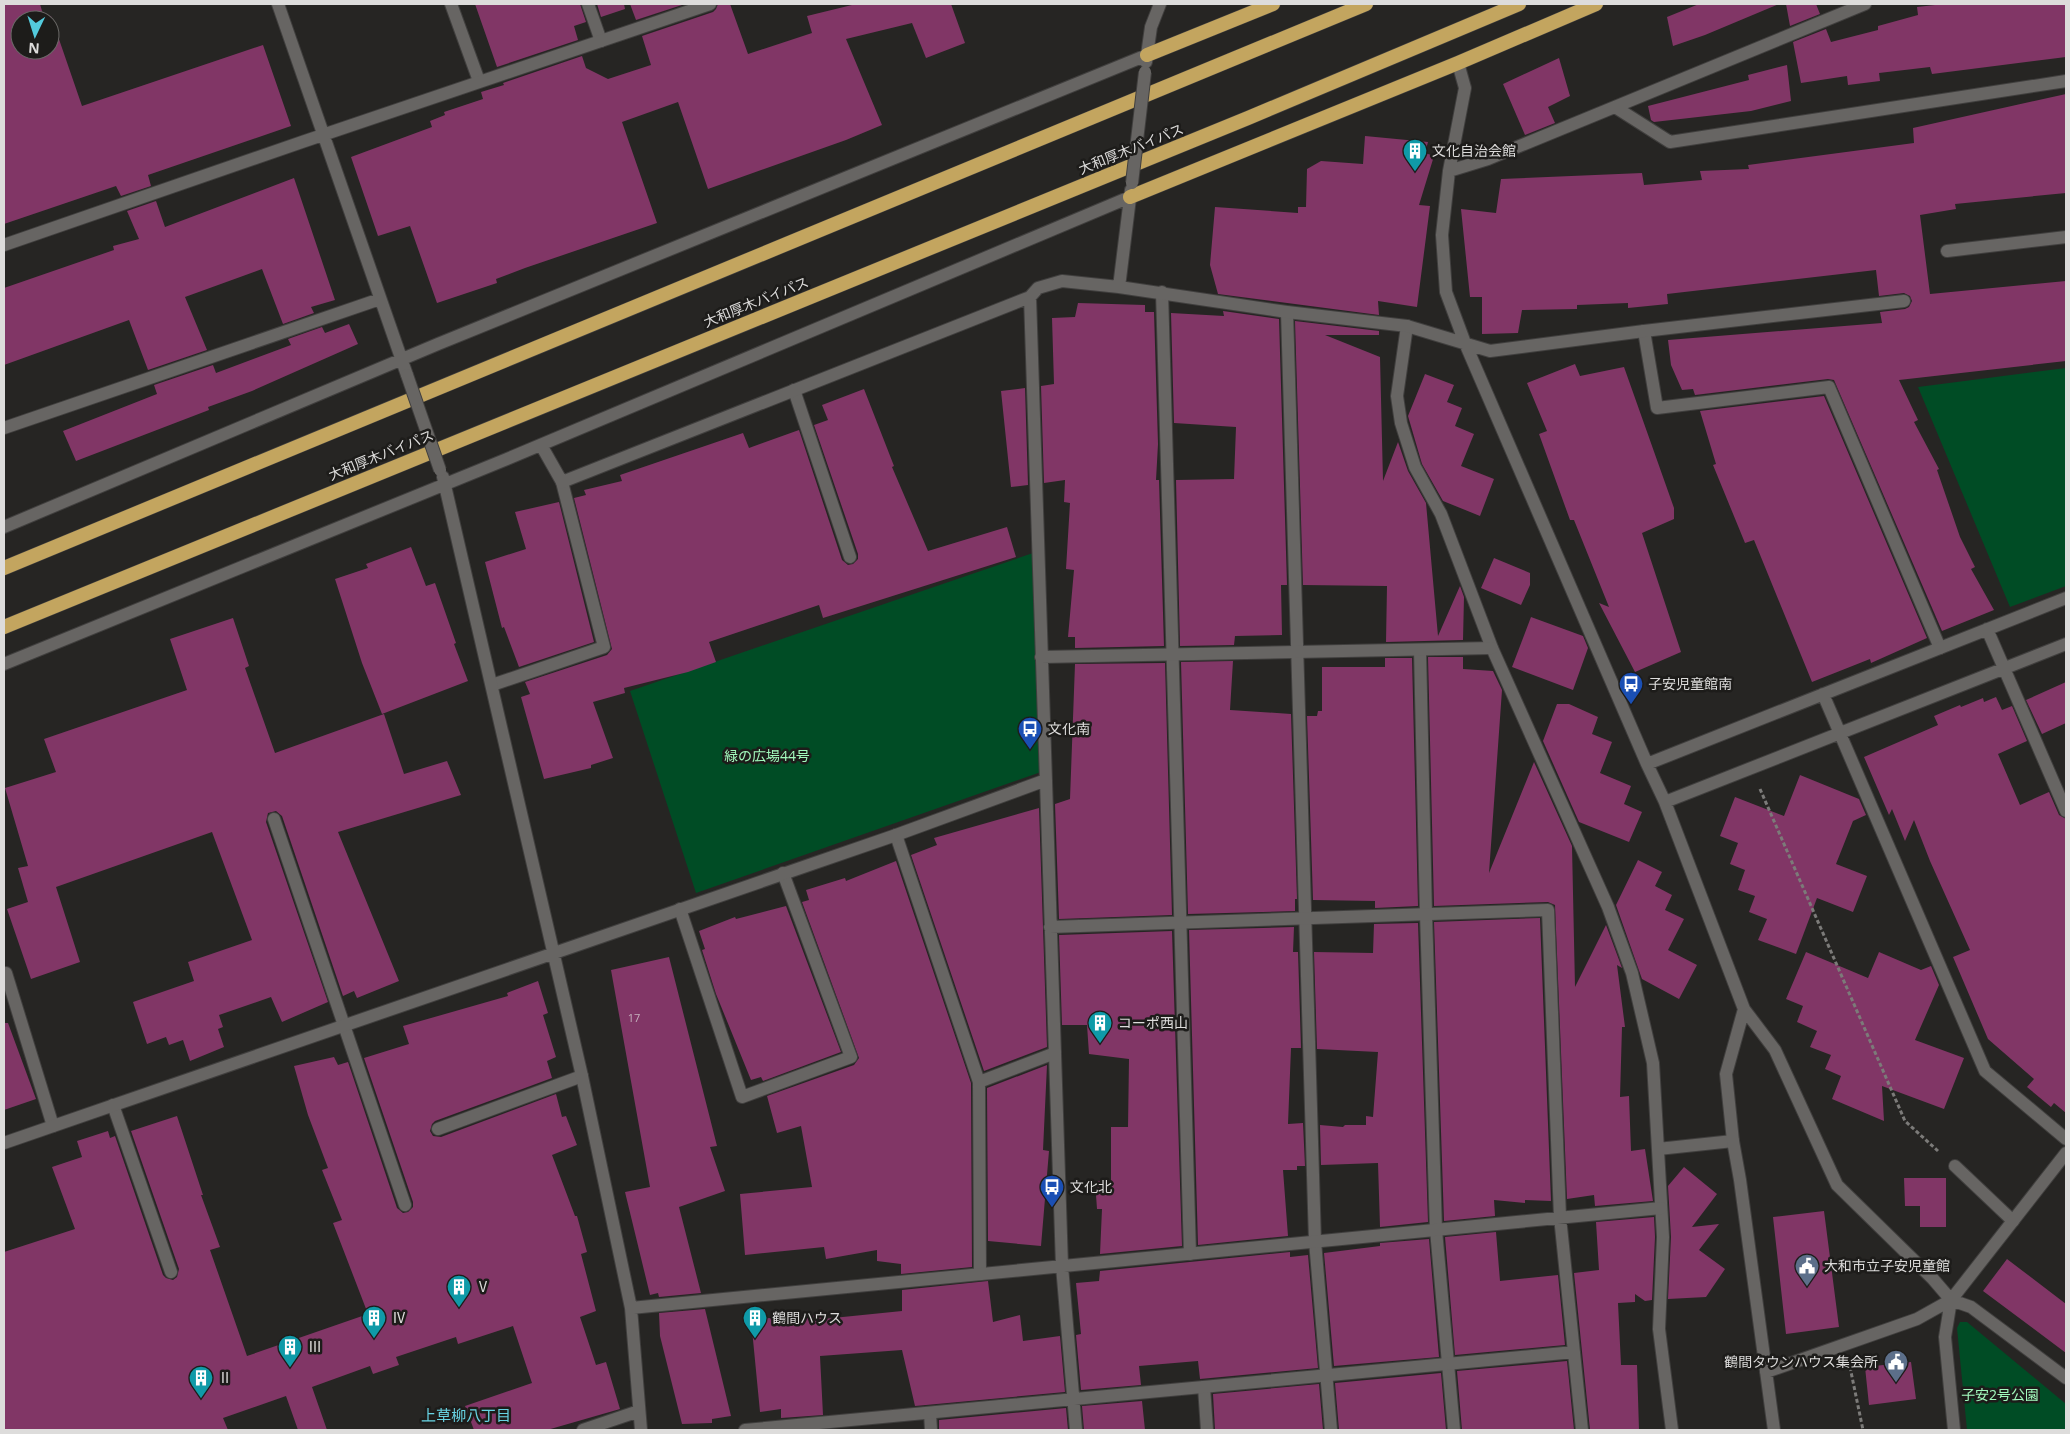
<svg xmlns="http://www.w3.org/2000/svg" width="2070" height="1434" viewBox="0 0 2070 1434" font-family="'Open Sans','Noto Sans JP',sans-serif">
	<rect width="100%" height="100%" fill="#262523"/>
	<!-- green -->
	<path fill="#004c25" d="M2066 368V586L2010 607 1918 387Z
		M1033 553 1041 772 696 893 630 691Z
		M1960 1322H1967L2066 1404V1430H1967L1957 1328Z"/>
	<!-- building -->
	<path fill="#813666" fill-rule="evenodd" d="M4 4H40L44 18 51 16 82 106 263 45 291 126 148 175 151 186 121 196 116 186 4 224ZM20 20H50V50H20Z
		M475 4H580L586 22 574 26 578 40 497 67Z
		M597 4H624L625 9 601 17Z
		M630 4H685L636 20Z
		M718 4H730L748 54 812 33 807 16 856 4H951L965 43 926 58 912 23 846 39 882 125 846 140 708 189 678 102 622 122 657 223 525 268 496 279 497 283 437 303 410 226 378 236 351 157 432 127 430 121 445 115 444 112 483 99 481 92 504 85 503 83 582 56 586 68 608 79 651 65 642 36 713 12 716 9Z
		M1699 4H1779L1705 35 1673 46 1667 17Z
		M1786 4H1816L1820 14 1790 26Z
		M1944 4H2066V57L1932 74 1930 67 1879 73 1880 81 1848 85 1847 76 1801 83 1793 42 1826 29 1831 42 1878 30V26L1918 15 1917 7Z
		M1559 58 1570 96 1548 107 1555 123 1525 135 1503 84Z
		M1787 65 1791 101 1751 111 1654 122 1651 120 1648 106 1749 80 1748 75Z
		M2066 94V193L1955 204 1956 209 1920 215 1930 294 2066 281V361L1899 380 1918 420 1914 422 1939 469 1937 470 1960 537 1975 567 1971 569 1994 610 1942 631 1834 380 1828 379 1695 395 1693 389 1682 390 1671 365 1668 340 1882 323 1880 312 1905 309 1909 307 1912 301 1910 296 1904 293 1879 296 1876 270 1667 294 1668 304 1628 308V303L1577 305V309L1522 310 1518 333 1482 334V297H1470L1461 209 1496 213 1501 179 1642 173 1644 185 1702 180 1700 171 1749 169 1748 165 1914 143 1913 128Z
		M1365 136 1428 142 1425 153 1434 156 1419 205 1430 206 1417 307 1378 301 1379 315 1218 294 1210 265 1215 207 1298 213V207H1306L1307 169 1321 161 1363 164Z
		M294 178 335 300 311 307 314 313 283 324 262 269 185 297 207 350 148 370 129 320 4 365V288L114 250 113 246 139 239 127 211 156 201 165 227Z
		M1078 303 1145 305V312H1154L1158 444 1156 480H1159L1164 646 1075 648V637H1068L1074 570 1066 569 1070 503 1064 502 1065 480 1044 483 1041 386 1054 384 1052 318 1075 317Z
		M1223 311 1279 319 1287 585H1281L1282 635 1235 636 1234 645 1180 646 1176 480 1234 479 1236 427 1174 423 1171 313 1224 316Z
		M1295 321 1379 331V335H1325L1380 357 1383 481 1398 442 1408 471 1426 503 1438 636 1460 586 1464 597 1463 640 1386 642 1387 586 1303 585Z
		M349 324 358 344 252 391 208 407 209 410 76 461 63 431 157 394 154 385 213 365 216 373 291 345 288 339 322 327 325 333Z
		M1575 364 1580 376 1624 367 1674 508V519L1642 533 1681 652 1635 672 1599 603 1609 607 1574 520H1570L1539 434 1547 431 1527 383Z
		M1425 374 1454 385 1447 402 1462 408 1455 426 1474 434 1461 466 1494 479 1480 516 1443 501 1422 464 1408 416Z
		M1025 388 1028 485 1011 487 1001 391Z
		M864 389 894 466 892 467 928 551 1007 527 1016 557 823 618 819 605 709 642 716 662 688 672 624 688 625 693 593 702 613 758 591 765V768L544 779 521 697 530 694 525 682 607 655 612 649 574 498 586 495 584 490 622 481 620 475 743 433 749 448 799 430 842 560 848 565 853 564 858 559V554L814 425 828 420 822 405Z
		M1824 396 1927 638 1871 663 1870 659 1812 682 1754 540 1745 543 1713 465 1716 464 1700 411Z
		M559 502 594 642 519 667 504 627 502 628 485 562 526 549 515 512Z
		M411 547 426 586 435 583 456 643 454 644 468 681 382 714 362 663 335 579 368 568 366 564Z
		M1494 558 1530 573V585L1521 605 1481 588Z
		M1531 617 1583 636 1588 648 1573 690 1512 667Z
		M233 618 249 666 245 668 275 753 384 714 404 774 447 761 461 795 338 832 399 981 357 998 354 991 343 996 282 816 276 811 268 813 266 822 328 1002 282 1022 271 997 219 1015 223 1027 218 1029 224 1047 190 1061 183 1040 169 1045 166 1037 147 1044 133 1002 194 981 188 962 252 940 212 832 56 887 80 962 31 979 7 909 28 902 18 868 28 866 5 788 56 772 44 739 187 690 170 639Z
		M1428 657H1463V669L1493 671 1502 690 1489 873 1534 762 1572 846 1575 987 1606 925 1622 968 1617 965 1625 1027H1622L1620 1097 1629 1096 1631 1151 1645 1149 1653 1201 1595 1206 1594 1195 1567 1199 1555 905 1548 902 1434 906Z
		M1385 658H1412L1418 906 1375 908V901L1313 900 1307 716H1317L1318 711H1322V667H1385Z
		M1233 661 1230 710 1291 714 1297 899H1295V911L1188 914 1181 662Z
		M1165 663 1172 915 1059 919 1055 804 1070 799 1075 664Z
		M2066 682V723L2042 734 2026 700Z
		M1996 697 2002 710 2012 706 2027 741 1998 754 2020 805 2049 792 2059 815 2066 819V1113L2054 1103 2051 1107 2027 1087 2034 1079 1988 1039 1953 957 1970 950 1930 861 1914 820 1905 841 1892 809 1889 815 1864 757 1938 725 1934 716 1960 705 1961 707 1983 698 1984 702Z
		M1557 704H1569L1598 717 1592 734 1612 742 1600 773 1631 786 1624 804 1642 812 1629 842 1579 822 1543 741Z
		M1800 775 1859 799 1866 815 1853 821 1836 864 1867 876 1853 912 1817 898 1796 954 1758 940 1767 919 1749 912 1755 896 1738 890 1745 870 1730 864 1738 843 1720 836 1735 797 1784 816Z
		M1039 808 1047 1047 984 1071 911 855 937 845 934 838Z
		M1638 860 1662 872 1655 886 1672 895 1665 910 1684 919 1668 950 1697 965 1679 999 1642 979 1616 905Z
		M896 861 971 1083 972 1267 901 1274V1264L877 1261V1250L826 1259 824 1247 745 1255 740 1194 812 1187 801 1126 777 1133 767 1096 854 1065 859 1058 802 902 809 900 806 890 845 878 846 881Z
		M786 906 841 1052 763 1081 761 1077 751 1080 716 994 702 950 705 949 699 931 735 917 736 919Z
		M1540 918 1551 1201 1525 1200V1203L1494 1200 1495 1216 1444 1221 1434 922Z
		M1418 923 1428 1222 1380 1227 1378 1163 1321 1165 1320 1125 1343 1127 1345 1125H1366V1116L1373 1117 1378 1052 1317 1049 1314 952 1373 953 1374 924Z
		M1294 927 1293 952H1298L1301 1048H1291L1288 1124 1303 1123 1305 1166H1297V1170H1283L1288 1236 1198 1245 1189 930Z
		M1172 931 1182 1246 1100 1254 1102 1209H1097L1095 1181H1111V1127H1128L1129 1059 1089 1054 1087 1025H1062L1059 935Z
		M1806 952 1868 978 1879 952 1921 970 1931 966 1939 985 1915 1040 1964 1058 1944 1109 1882 1086 1884 1121 1832 1099 1841 1076 1825 1069 1831 1055 1810 1047 1817 1031 1797 1022 1803 1006 1786 999Z
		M669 957 717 1146 710 1147 725 1191 679 1207 701 1293 659 1297 658 1293 650 1295 625 1192 650 1187 611 970Z
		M538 981 548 1013 543 1015 556 1057 547 1061 552 1078 435 1121 432 1124 430 1131 433 1136 441 1137 556 1094 562 1117 566 1116 577 1145 552 1155 575 1216H577L587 1252 581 1254 596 1311 580 1317 596 1365 606 1362 620 1409 547 1430H474L465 1406 532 1383 513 1326 458 1344 456 1337 396 1357 399 1365 373 1374 370 1366 312 1387 327 1430H298L286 1396 223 1418 228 1430H4V1252L75 1229 52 1167 82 1157 77 1141 108 1131 110 1138 115 1136 163 1275 166 1278 173 1280 177 1277 179 1269 131 1131 177 1116 203 1195H201L220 1247 210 1250 247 1356 368 1314 333 1223 342 1220 322 1170 328 1168 308 1115 294 1066 334 1057 338 1065 348 1062 397 1208 403 1213 408 1212 413 1207V1202L364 1058 409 1044 403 1026 508 996 507 993Z
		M4 1023H8L36 1099 4 1110Z
		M1047 1065 1043 1150 1049 1151 1041 1246 988 1241 987 1088Z
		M1684 1167 1717 1194 1692 1227 1719 1224 1699 1250 1725 1269 1706 1297 1668 1299 1671 1237 1668 1186Z
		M1904 1178H1946V1227H1920V1206H1905Z
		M1824 1211 1839 1327 1786 1334 1773 1217Z
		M1654 1217 1655 1237 1652 1300 1645 1301 1635 1294V1302L1618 1303 1621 1365H1637L1639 1430H1590L1574 1273 1599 1270 1596 1222Z
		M1496 1232 1500 1281 1558 1275 1565 1345 1455 1355 1445 1237Z
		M1429 1239 1439 1357 1334 1366 1324 1253 1380 1246V1243Z
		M1290 1252V1257L1308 1255 1318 1368 1200 1379 1198 1361 1139 1366 1141 1385 1081 1390 1076 1335 1081 1334 1076 1283 1099 1281 1100 1271Z
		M2007 1259 2066 1304V1353L1983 1291Z
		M988 1281 993 1322 1020 1315 1023 1341 1060 1336 1065 1392 915 1406 902 1350 820 1356 823 1415 781 1418V1409L760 1412 751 1319 823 1315V1319L902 1311V1290Z
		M705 1309 731 1416 712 1419V1423L682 1424 660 1336 659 1313Z
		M1567 1361 1574 1430H1462L1457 1371Z
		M1911 1362 1916 1399 1869 1405 1865 1367Z
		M1441 1373 1446 1430H1339L1335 1383Z
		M1319 1384 1323 1430H1215L1213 1394Z
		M1142 1401 1145 1430H1084L1082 1406Z
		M1066 1408 1068 1430H939V1420Z"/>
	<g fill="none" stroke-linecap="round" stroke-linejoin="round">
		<defs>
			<path id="service" d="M451 4 479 81
				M588 4 601 41
				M1162 292 1190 1254
				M1287 312 1315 1241 1331 1430
				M1407 326 1397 396 1401 423 1415 467 1441 514 1492 648 1608 907 1632 973 1653 1063 1663 1237 1659 1329 1672 1430
				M1644 331 1657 408 1829 387 1940 648
				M794 390 850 557
				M1420 650 1426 914 1436 1230 1454 1430
				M492 685 604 647 562 482
				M274 819 405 1205
				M896 835 979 1082 980 1274
				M680 909 742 1097 851 1057 783 873
				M6 973 53 1126
				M979 1082 1055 1053
				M113 1105 171 1272
				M438 1129 582 1076
				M1658 1149 1733 1141
				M1955 1166 2013 1221
				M1204 1387 1207 1430
				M930 1413 931 1430"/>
			<path id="minor" d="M278 4 407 375
				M1146 62 1151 27 1160 4
				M1458 63 1465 88 1449 171 1442 235 1446 292 1465 343 1647 764 1665 802 1744 1009 1726 1074 1733 1141 1740 1180 1774 1430
				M1615 107 1670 142 2066 81
				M1449 171 1488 159 1865 4
				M4 245 302 142 710 4
				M1947 251 2066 237
				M1119 287 1131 190
				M1030 297 1062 1266 1076 1430
				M4 428 380 299
				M541 445 562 482 1030 297 1038 288 1062 281 1119 287 1287 312 1407 326 1490 351 1644 331 1904 301
				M443 477 582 1076 631 1308 641 1430
				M4 527 438 344 1147 55
				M1987 629 2066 811
				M1041 657 1492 648
				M4 664 507 459 1130 197
				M1823 694 1985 1071 2066 1139
				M1647 764 2066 598
				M1665 802 2066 644
				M1050 927 1548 910 1560 1217 1582 1430
				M1744 1009 1775 1050 1837 1185 1933 1279 1951 1300 1971 1307 2066 1378
				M4 1143 896 835 1046 780
				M631 1308 1661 1208
				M1766 1372 1917 1319 1951 1300
				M583 1430 639 1411
				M745 1430 1574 1352
				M1954 1430 1945 1337 1951 1300 2066 1153"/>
			<path id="trunk" d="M1147 55 1273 4
				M1130 197 1458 63 1596 4
				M4 568 1366 4
				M4 627 1248 118 1519 4"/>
		</defs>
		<!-- service casing -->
		<use href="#service" stroke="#403f3e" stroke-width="14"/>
		<!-- minor casing -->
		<use href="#minor" stroke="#403f3e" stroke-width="14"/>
		<!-- trunk casing -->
		<use href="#trunk" stroke="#403f3e" stroke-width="15"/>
		<!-- path -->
		<path stroke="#7c7b79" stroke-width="3" stroke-dasharray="4 2.5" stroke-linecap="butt" d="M1760 789 1905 1121 1938 1151
			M1850 1367 1863 1430"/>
		<!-- service -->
		<use href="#service" stroke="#676563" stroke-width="12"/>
		<!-- minor -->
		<use href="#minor" stroke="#676563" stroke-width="12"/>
		<!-- trunk -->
		<use href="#trunk" stroke="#c3a55f" stroke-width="14"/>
		<defs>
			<path id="minor-bridge" d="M1132 183 1145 72
				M407 375 440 470"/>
		</defs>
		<!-- minor-bridge casing -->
		<use href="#minor-bridge" stroke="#403f3e" stroke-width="14" stroke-linecap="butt"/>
		<!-- minor-bridge -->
		<use href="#minor-bridge" stroke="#676563" stroke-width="12"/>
	</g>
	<!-- icons -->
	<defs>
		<symbol id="building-pin" viewBox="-11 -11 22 30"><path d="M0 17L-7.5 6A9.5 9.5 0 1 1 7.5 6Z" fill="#0f9aa8" stroke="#1d1c1a"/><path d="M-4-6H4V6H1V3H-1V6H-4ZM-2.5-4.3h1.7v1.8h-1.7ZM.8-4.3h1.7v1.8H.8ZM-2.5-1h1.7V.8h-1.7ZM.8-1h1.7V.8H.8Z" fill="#fff"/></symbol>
		<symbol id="bus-pin" viewBox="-11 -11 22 30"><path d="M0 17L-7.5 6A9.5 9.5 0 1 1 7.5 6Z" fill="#1a4fb4" stroke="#1d1c1a"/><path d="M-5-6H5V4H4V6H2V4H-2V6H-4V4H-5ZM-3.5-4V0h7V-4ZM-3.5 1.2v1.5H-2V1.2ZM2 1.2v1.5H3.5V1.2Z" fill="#fff"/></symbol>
		<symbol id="civic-pin" viewBox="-11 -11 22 30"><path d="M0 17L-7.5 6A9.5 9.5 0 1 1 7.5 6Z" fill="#5c6f8a" stroke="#1d1c1a"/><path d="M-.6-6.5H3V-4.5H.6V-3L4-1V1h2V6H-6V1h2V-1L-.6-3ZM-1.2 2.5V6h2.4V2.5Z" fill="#fff"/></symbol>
	</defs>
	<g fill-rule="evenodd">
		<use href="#building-pin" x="1401" y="137" width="28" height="38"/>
		<use href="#bus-pin" x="1617" y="670" width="28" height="38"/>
		<use href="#bus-pin" x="1016" y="715" width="28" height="38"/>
		<use href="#building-pin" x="1086" y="1009" width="28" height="38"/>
		<use href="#bus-pin" x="1038" y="1173" width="28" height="38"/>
		<use href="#civic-pin" x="1793" y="1252" width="28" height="38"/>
		<use href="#building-pin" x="445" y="1273" width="28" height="38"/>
		<use href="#building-pin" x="360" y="1304" width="28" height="38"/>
		<use href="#building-pin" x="741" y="1304" width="28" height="38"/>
		<use href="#building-pin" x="276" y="1333" width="28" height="38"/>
		<use href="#civic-pin" x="1882" y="1348" width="28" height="38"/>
		<use href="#building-pin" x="187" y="1364" width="28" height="38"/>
	</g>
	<g text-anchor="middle" stroke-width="5" stroke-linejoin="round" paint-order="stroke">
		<!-- number labels -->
		<g font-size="11" fill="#c6b2be">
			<text x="634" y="1022">17</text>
		</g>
		<!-- street labels -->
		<g font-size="14" fill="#dddcdb" stroke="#1d1c1a">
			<text transform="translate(1131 149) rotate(-22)" y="5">大和厚木バイパス</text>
			<text transform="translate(756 302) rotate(-22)" y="5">大和厚木バイパス</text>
			<text transform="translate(381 455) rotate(-22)" y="5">大和厚木バイパス</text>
		</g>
		<!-- poi labels -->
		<g font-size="14" fill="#dddcdb" stroke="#1d1c1a" text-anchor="start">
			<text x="1432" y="156">文化自治会館</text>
			<text x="1648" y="689">子安児童館南</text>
			<text x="1048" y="734">文化南</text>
			<text x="1118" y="1028">コーポ西山</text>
			<text x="1070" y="1192">文化北</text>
			<text x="1824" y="1271">大和市立子安児童館</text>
			<text x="476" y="1292">Ⅴ</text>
			<text x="392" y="1323">Ⅳ</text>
			<text x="772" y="1323">鶴間ハウス</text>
			<text x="308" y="1352">Ⅲ</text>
			<text x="1878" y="1367" text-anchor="end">鶴間タウンハウス集会所</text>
			<text x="218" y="1383">Ⅱ</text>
		</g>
		<!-- park labels -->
		<g font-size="14" fill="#a3fabd" stroke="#1d1c1a">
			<text x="767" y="761">緑の広場44号</text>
			<text x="2000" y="1400">子安2号公園</text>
		</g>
		<!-- neighbourhood labels -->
		<g font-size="15" fill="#68d2e2" stroke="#1d1c1a">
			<text x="466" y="1421">上草柳八丁目</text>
		</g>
	</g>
	<!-- border -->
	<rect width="2070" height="1434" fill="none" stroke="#dddcdb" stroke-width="10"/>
	<!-- north arrow -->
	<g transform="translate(35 35) rotate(184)"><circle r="24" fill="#1d1c1a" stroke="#6a6967"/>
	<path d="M0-4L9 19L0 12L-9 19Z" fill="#53cadc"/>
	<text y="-8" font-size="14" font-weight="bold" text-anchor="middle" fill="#dddcdb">N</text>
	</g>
</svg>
